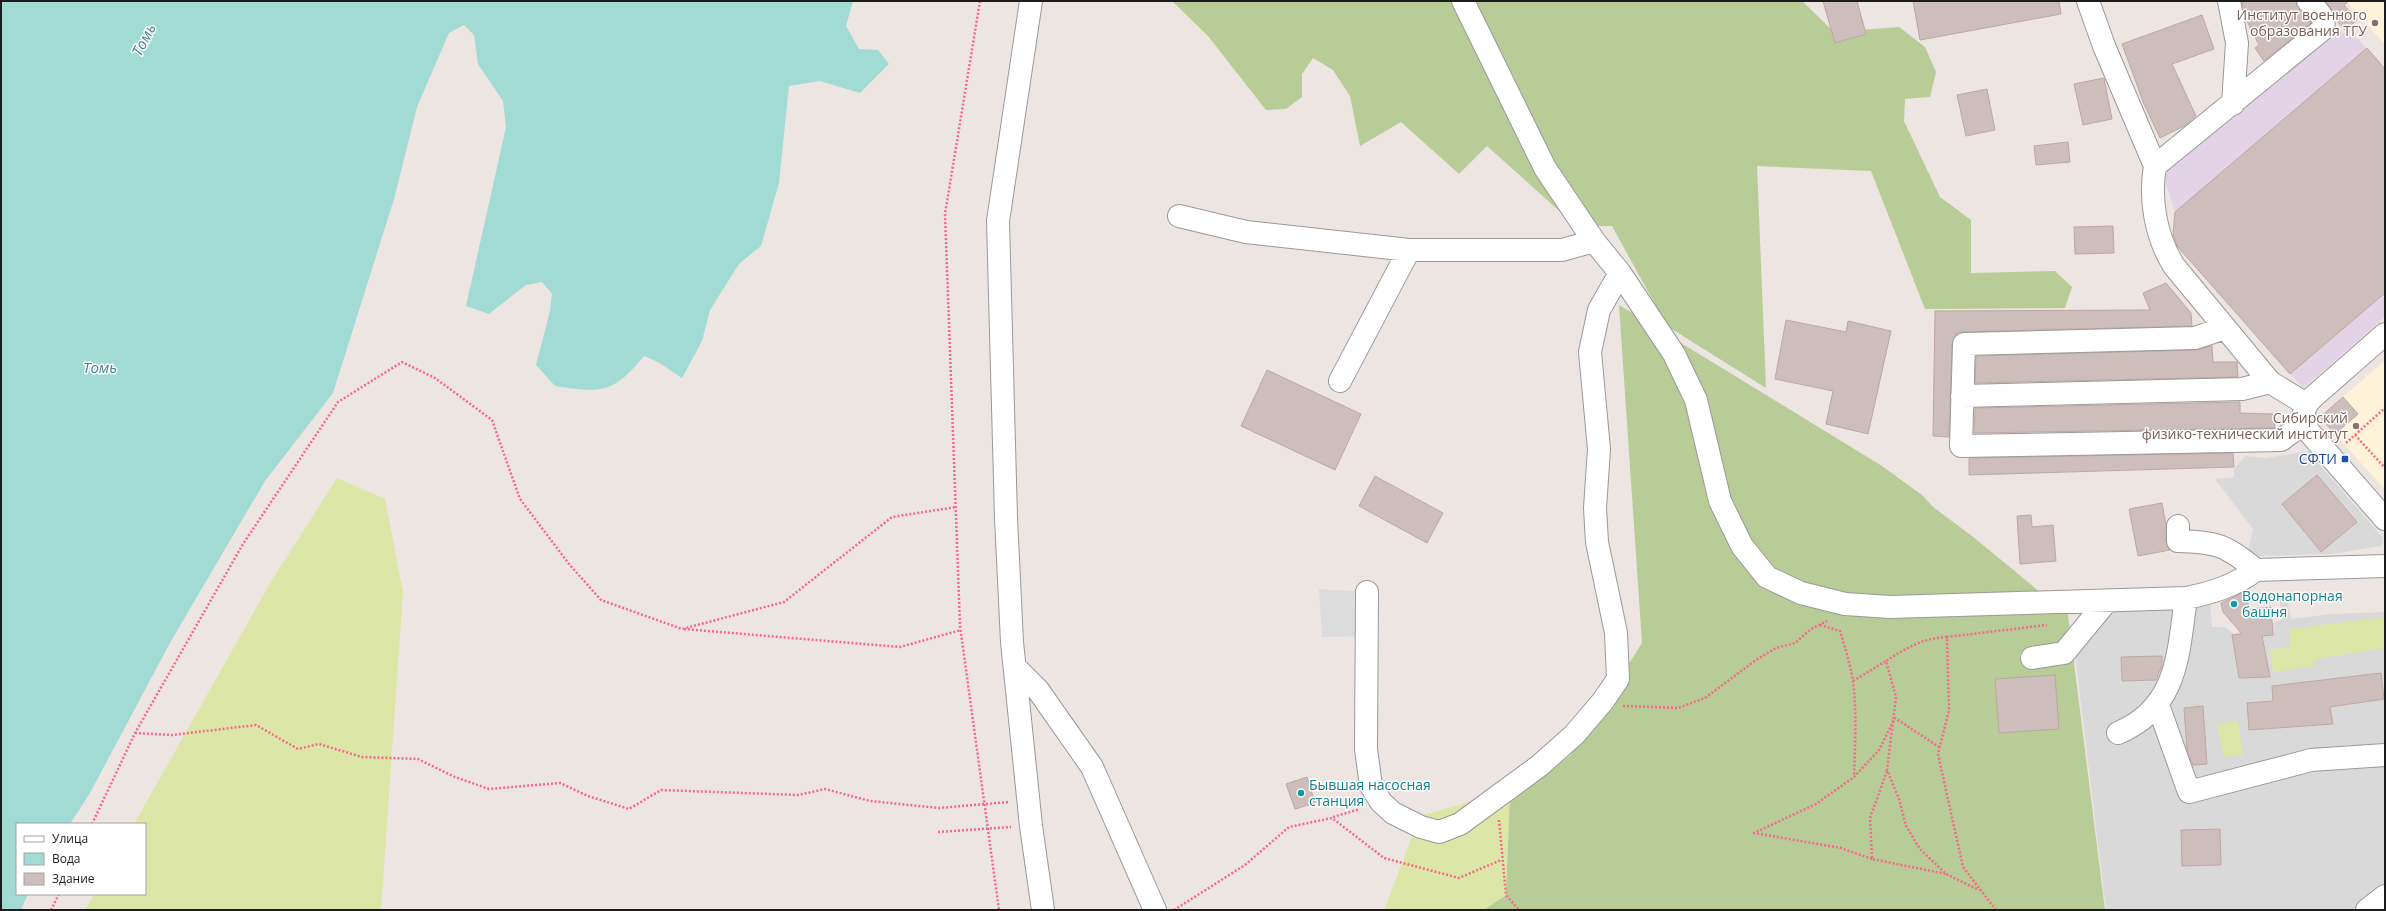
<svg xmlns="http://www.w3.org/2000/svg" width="2386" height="911" viewBox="0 0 2386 911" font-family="'Open Sans',sans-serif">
	<rect width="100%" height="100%" fill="#ede5e1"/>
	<!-- residential -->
	<path fill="#dad9d9" d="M2308 451 2383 538 2381 546 2332 554 2254 556 2248 554 2253 529 2215 479 2234 477V469L2245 456 2266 458Z
		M2287 596 2291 619 2331 614 2385 612V910H2106L2074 647 2108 606 2210 598 2212 627H2225L2234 634 2282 620 2279 597Z"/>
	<!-- industrial -->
	<path fill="#e3d3e6" d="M2336 32 2348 34 2358 39 2385 69V317L2303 388 2172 240 2175 212 2162 172 2326 36Z"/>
	<!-- education -->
	<path fill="#fef2d9" d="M2346 1H2385V45Z
		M2385 360V490L2320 417Z"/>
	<!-- grass -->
	<path fill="#dce7a7" d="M337 478 385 499 403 592 381 910H85L94 894H145V824H134L272 580Z
		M2385 617V648L2315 659V666L2273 672 2270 650 2290 647 2289 629Z
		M2238 721 2243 755 2224 757 2217 724Z
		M1589 726 1653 910H1384L1420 816 1527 785Z"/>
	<!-- forest -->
	<path fill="#b8cc97" d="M1172 1H1802L1834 32 1899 27 1925 47 1936 72 1930 97 1905 99 1904 121 1940 197 1971 220V273L2055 271 2072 287 2065 308 1925 309 1871 171 1757 166 1766 388 1667 326 1612 226H1576L1487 146 1459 174 1401 122 1360 146 1350 96 1333 70 1313 58 1302 74V97L1286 109 1266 110 1208 36Z
		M1619 305 1882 466 1922 495 1933 507 1972 536 2068 615 2105 910H1484L1506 895 1510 796 1570 756 1642 643Z"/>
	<!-- parking -->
	<path fill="#dcdcdc" d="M1319 589 1367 592V636L1322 637Z"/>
	<!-- water -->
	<path fill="#a2dbd4" d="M1 1H853L846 26 859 49 878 50 889 64 860 93 820 81 789 86 779 183 761 246 739 264 710 310 702 341 682 378 658 362 644 356C613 394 601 393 555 386L536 365 550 311 552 294 542 282 526 285 489 314 466 306 506 127 503 101 478 64 474 35 464 25 449 33 417 107 394 199 333 393 265 481 171 641 90 793 70 824H17V894H28L21 910H1Z"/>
	<!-- building -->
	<path fill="#cdbdbb" stroke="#bea7a4" d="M1823 1H1857L1866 34 1835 43Z
		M1913 1H2059L2061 14 1920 40Z
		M2242 1H2296L2299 9 2311 23 2264 61 2255 48 2259 45 2244 15Z
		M2325 1H2349L2344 5 2357 20 2345 30 2336 20 2332 10Z
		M2202 15 2214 49 2172 64 2196 116 2184 126 2160 138 2144 104 2122 44Z
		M2367 48 2385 69V293L2290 374 2177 246 2173 234 2175 212Z
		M2104 78 2112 119 2083 125 2074 84Z
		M1987 89 1995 130 1966 136 1957 95Z
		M2068 142 2070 162 2036 165 2034 146Z
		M2113 226 2114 253 2075 254 2074 227Z
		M2166 283 2191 313 2192 326 1964 332 1957 333 1952 344 1949 437 1933 436 1935 311 2150 310 2143 293Z
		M1786 320 1846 332 1848 321 1891 331 1868 434 1826 424 1833 391 1775 379Z
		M2212 346 2213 362H2237L2238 377 1975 383 1976 356 2195 350Z
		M1267 370 1361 414 1335 470 1241 426Z
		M2343 397 2358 414 2335 434 2320 417Z
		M2240 402V413L2273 414 2275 428 1974 433 1975 408Z
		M2233 453 2234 467 1969 475V458Z
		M2317 475 2357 522 2321 552 2282 504Z
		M1375 476 1443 513 1427 543 1359 506Z
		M2162 503 2166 525V541L2170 550 2138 556 2129 509Z
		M2031 515 2032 527 2053 525 2056 561 2020 564 2017 516Z
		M2242 593 2251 609 2271 607 2273 635 2262 636 2270 677 2239 678 2232 635 2242 634 2223 612 2221 603Z
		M2162 656V665L2156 680 2122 681 2121 657Z
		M2381 673 2384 699 2330 707 2333 724 2249 730 2247 703 2273 701 2272 686Z
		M2055 675 2059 729 1999 733 1995 679Z
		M2203 706 2207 764 2193 765 2187 750 2184 708Z
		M1307 777 1315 803 1295 809 1286 784Z
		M2220 829 2221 865 2182 866 2181 830Z"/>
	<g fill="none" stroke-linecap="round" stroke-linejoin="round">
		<defs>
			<path id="minor" d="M1031 1 998 221 1006 518 1012 642 1031 826 1043 910
				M1463 1 1545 168 1594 241 1620 273 1674 354 1696 400 1720 501 1742 546 1767 577 1801 593 1845 604 1890 607 2186 598C2212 593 2234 586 2256 570L2385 566
				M2088 1 2104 46 2155 166C2149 200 2156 237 2174 266L2270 382 2306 404
				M2229 1 2237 43 2233 104
				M2155 166 2323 29C2326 16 2316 10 2308 1
				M1179 216 1246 232 1409 250H1562L1594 241
				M2225 328 2195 338 1964 344 1961 446 2281 440 2304 423
				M2385 334 2312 398C2301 409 2302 419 2309 432L2385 519
				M1340 381 1409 250
				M1962 396 2242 389 2270 382
				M2178 526V541C2217 542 2226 545 2256 570
				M1367 592 1366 749 1371 786 1381 802 1393 813 1421 827 1439 832 1460 824 1539 766 1574 735 1603 701 1618 679 1616 633 1597 542 1595 508 1599 449 1590 352 1599 310 1620 273
				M2032 658 2064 653 2106 602
				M1015 667 1038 690 1092 767 1155 910
				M2158 705 2189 792 2311 760 2385 755
				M2118 733C2178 708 2178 654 2186 598
				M2367 910 2385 896"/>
		</defs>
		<!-- minor casing -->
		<use href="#minor" stroke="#999" stroke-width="24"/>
		<!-- path -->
		<path stroke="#f7698a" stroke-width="2.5" stroke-dasharray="2 2" stroke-linecap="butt" d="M980 1 945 214 960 626 999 910
			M2355 435 2385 468
			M2346 443 2385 408
			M1820 625 1840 631C1845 647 1850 664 1853 681 1857 713 1855 745 1854 776
			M684 629 900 647 961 630
			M1947 637C1923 638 1906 648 1886 661L1896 697 1887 770 1899 799 1906 826 1920 849 1946 874 1979 890
			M1853 681 1886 661
			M1623 706 1678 708 1705 698 1756 660 1776 648 1795 643 1811 629 1827 621
			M135 733 172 735 256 725 298 749 319 744 362 757 418 759 455 777 489 789 560 783 588 796 629 809 661 790 798 795 825 789 870 801 939 808 1009 802
			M1887 771 1870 818 1872 859 1946 874
			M1333 817 1360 809
			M1499 820 1506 895 1519 910
			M92 824 135 733 243 544 338 402 402 362 435 378 492 420 520 499 569 564 601 600 682 629 784 602 892 517 956 507
			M938 832 1011 827
			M1872 859 1841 848 1754 833 1816 804 1854 777 1879 750 1895 718 1939 747
			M51 910 59 894
			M1174 910 1245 865 1289 827 1332 818 1384 858 1459 878 1501 860
			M1996 910 1963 867 1938 754 1949 710 1947 637 2047 625"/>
		<!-- minor -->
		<use href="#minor" stroke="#fff" stroke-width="22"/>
	</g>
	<!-- markers -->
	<g fill="#8d6e63" stroke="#fff" stroke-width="1.5">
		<circle cx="2375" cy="23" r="4"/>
		<circle cx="2356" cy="426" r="4"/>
	</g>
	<rect fill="#1a4fb4" stroke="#fff" stroke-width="1.5" x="2341" y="455" width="8" height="8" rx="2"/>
	<g fill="#0f9aa8" stroke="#fff" stroke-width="1.5">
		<circle cx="2234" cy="604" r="4"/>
		<circle cx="1301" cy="793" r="4"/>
	</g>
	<g text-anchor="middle" stroke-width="3" stroke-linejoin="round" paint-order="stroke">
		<!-- education labels -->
		<g font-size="14" fill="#785e54" stroke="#fff" text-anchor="end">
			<text x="2367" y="20">Институт военного<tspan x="2367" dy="16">образования ТГУ</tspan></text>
			<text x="2348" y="423">Сибирский<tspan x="2348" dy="16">физико-технический институт</tspan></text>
		</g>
		<!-- transit labels -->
		<g font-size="14" fill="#164399" stroke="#fff" text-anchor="end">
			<text x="2337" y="464">СФТИ</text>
		</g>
		<!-- culture labels -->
		<g font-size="14" fill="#0d838f" stroke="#fff" text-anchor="start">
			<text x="2242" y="601">Водонапорная<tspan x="2242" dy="16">башня</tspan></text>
			<text x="1309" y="790">Бывшая насосная<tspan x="1309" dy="16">станция</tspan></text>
		</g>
		<!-- water labels -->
		<g font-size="15" font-style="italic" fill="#3f7f8b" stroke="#fff">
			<text transform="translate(144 40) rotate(-63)" y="5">Томь</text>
			<text x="100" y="373">Томь</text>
		</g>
	</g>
	<!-- border -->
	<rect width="2386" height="911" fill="none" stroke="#1c1c1c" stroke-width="4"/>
	<!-- legend -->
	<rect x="16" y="823" width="130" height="72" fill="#ffffff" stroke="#a4a4a4"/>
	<rect x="24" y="836" width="20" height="6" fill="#ffffff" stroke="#a4a4a4"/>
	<text x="52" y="843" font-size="12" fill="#1c1c1c">Улица</text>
	<rect x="24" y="853" width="20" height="12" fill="#a2dbd4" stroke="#a4a4a4"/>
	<text x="52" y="863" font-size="12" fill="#1c1c1c">Вода</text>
	<rect x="24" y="873" width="20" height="12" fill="#cdbdbb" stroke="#a4a4a4"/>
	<text x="52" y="883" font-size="12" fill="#1c1c1c">Здание</text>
</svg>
